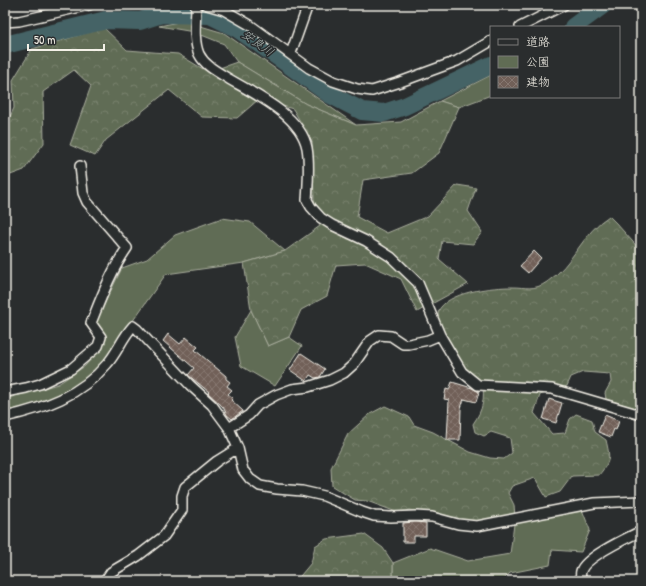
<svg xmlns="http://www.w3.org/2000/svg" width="646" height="586" viewBox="0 0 646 586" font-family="'Patrick Hand','Klee One',sans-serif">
	<defs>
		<pattern id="forest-crowns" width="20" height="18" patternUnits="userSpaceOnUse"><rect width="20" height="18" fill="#606c54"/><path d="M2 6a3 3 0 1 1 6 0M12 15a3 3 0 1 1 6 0" fill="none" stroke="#77816d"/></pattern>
		<pattern id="building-cross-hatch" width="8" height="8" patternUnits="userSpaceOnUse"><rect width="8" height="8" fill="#716058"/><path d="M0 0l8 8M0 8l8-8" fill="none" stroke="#867770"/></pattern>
	</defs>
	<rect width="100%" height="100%" fill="#2a2d2e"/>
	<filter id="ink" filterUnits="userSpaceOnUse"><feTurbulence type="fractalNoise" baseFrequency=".025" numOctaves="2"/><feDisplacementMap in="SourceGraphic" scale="8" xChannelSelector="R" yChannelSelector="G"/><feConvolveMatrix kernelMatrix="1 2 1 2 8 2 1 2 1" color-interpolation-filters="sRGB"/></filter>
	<g filter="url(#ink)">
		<!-- green -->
		<path fill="#606c54" stroke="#aaae9e" d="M184 21 224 33 356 125 306 104 237 62 224 44 194 32 159 26Z
			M491 75V95L459 107 440 101Z
			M222 218 250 222 285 251 244 263 166 274 103 363 85 381 58 397 5 413V399L58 384 85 366 104 343V333L95 323 122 268 147 259 175 235Z
			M251 310 268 346 289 337 302 346 275 386 241 366 235 337Z
			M579 502 590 530 581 552 552 550 550 565 510 573 502 581H429L423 578 409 581H393V563L430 548 468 561 510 554 515 517Z"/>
		<!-- forest -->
		<path fill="url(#forest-crowns)" stroke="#aaae9e" d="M104 28 127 50 178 54 208 72 237 62 306 104 356 125 401 122 440 101 459 107 439 153 412 173 363 180 357 217 387 233 428 216 457 185 476 188 468 211 482 232 473 244 442 241 439 259 468 284 417 312 401 279 365 263 336 265 327 296 301 310 289 337 268 346 251 310 244 263 285 251 320 226 314 199 312 142 293 109 259 99 237 118 202 117 169 90 106 140 95 156 70 145 91 86 74 70 43 92 44 143 24 170 5 177V127L14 108 13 80 32 49Z
			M609 216 616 223 641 251V410L606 399 605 393 611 382 610 374 583 372 571 377 567 386 540 395 534 413 552 434 565 433 570 419 576 414 592 420 595 432 606 440C610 458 611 460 599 475L572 476 560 492 546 497 535 478 512 486 508 493 514 505 515 517 479 523 409 510 399 513 367 501 355 500 332 486 331 468 348 434 370 414 385 406 409 417 414 425 433 432 470 452 490 458 504 459 512 453 510 438 491 432 484 436 475 432 473 424C484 408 484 400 483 382 475 378 467 371 462 364 457 356 438 324 438 315 438 313 439 309 441 307 454 291 493 287 512 287 526 287 534 291 547 282 573 265 583 232 609 216Z
			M364 534 383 548 393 563V581H296L311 563 315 546 326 539Z"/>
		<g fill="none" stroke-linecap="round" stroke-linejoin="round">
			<!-- river -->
			<path stroke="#456466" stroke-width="18" d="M573 27 603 5
				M5 45 106 20 140 21 162 14 210 15 238 29 281 59 329 94 362 111 384 113 405 106 491 65"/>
		</g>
		<!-- building -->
		<path fill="url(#building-cross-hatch)" stroke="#f4f1e8" d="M534 251 541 258 528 273 520 266Z
			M168 334 180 344 186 337 198 347 195 350 226 376V379L230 382 227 386 232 390 228 394 233 398 231 400 243 411 240 413 232 419 227 415 223 407 208 393 209 392 188 375 194 368 163 341Z
			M301 353 325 369 320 377 315 378 310 375 306 381 290 370Z
			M452 382 472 388 479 392 476 402 464 399 461 408 460 440H447L449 400 444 399 446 389 449 390Z
			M549 399 562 403 556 423 543 419Z
			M605 415 619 421 616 430 614 429 611 437 598 432Z
			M415 522 426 523V536H414V542H403V523Z"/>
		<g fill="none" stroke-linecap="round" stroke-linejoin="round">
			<defs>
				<path id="street" d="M196 5C196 20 193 40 199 54 205 66 218 72 229 79 255 94 301 116 307 148 310 165 308 184 307 200L311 207 321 218 332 225 366 241 391 257 418 283 440 335 462 372 478 385 552 389 641 415
					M207 5 224 10 250 25 309 68 333 81 357 89 372 91 400 82 457 61 491 41
					M5 22 19 21 89 5
					M520 27 564 5
					M291 53 308 5
					M5 392 26 388 40 384 71 369 98 346 101 337 91 323C101 298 111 271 127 248L87 202 83 193 80 166
					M5 417C44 408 80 396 107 364 117 353 122 338 133 326L137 329 190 385 212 405 229 428 238 448 217 461 185 487 182 496V510L164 536 138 556 111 572 105 581
					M229 428 249 415 258 405 276 395 292 389 308 387 330 380 344 373 354 364 370 341 379 335 391 336 403 344H409L428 340 440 335
					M238 448 243 470 250 479 260 486 277 489 302 491 324 496 362 512 374 516 391 517 415 516 432 517 458 524 477 526 594 503 641 501
					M581 581C581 578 580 574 581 571 585 557 627 538 641 531"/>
			</defs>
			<!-- street casing -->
			<use href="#street" stroke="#f4f1e8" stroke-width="12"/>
			<!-- street -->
			<use href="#street" stroke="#2a2d2e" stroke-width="9"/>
		</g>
	</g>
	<g text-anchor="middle" stroke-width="3" stroke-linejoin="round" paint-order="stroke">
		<!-- water labels -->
		<g font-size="12" font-style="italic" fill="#aeb9b4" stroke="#2a2d2e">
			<text transform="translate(258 43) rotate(36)" y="4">安良川</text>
		</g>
	</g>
	<!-- margin -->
	<rect width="646" height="586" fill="none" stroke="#2a2d2e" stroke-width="20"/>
	<rect x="10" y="10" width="626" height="566" fill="none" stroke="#f4f1e8" stroke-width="1.5" filter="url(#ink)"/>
	<!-- legend -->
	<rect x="490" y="26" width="130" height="72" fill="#2a2d2e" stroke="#7b7b78"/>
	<rect x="498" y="39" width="20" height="6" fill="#2a2d2e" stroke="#7b7b78"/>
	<text x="526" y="46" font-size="12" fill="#f4f1e8">道路</text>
	<rect x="498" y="56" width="20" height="12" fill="#606c54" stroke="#7b7b78"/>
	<text x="526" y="66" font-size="12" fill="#f4f1e8">公園</text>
	<rect x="498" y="76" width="20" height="12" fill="url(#building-cross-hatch)" stroke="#7b7b78"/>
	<text x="526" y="86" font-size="12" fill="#f4f1e8">建物</text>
	<!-- scale -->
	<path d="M28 44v6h76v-6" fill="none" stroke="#f4f1e8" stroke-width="2"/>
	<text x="34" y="44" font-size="12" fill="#f4f1e8" stroke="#2a2d2e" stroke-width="3" paint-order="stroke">50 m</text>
</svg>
